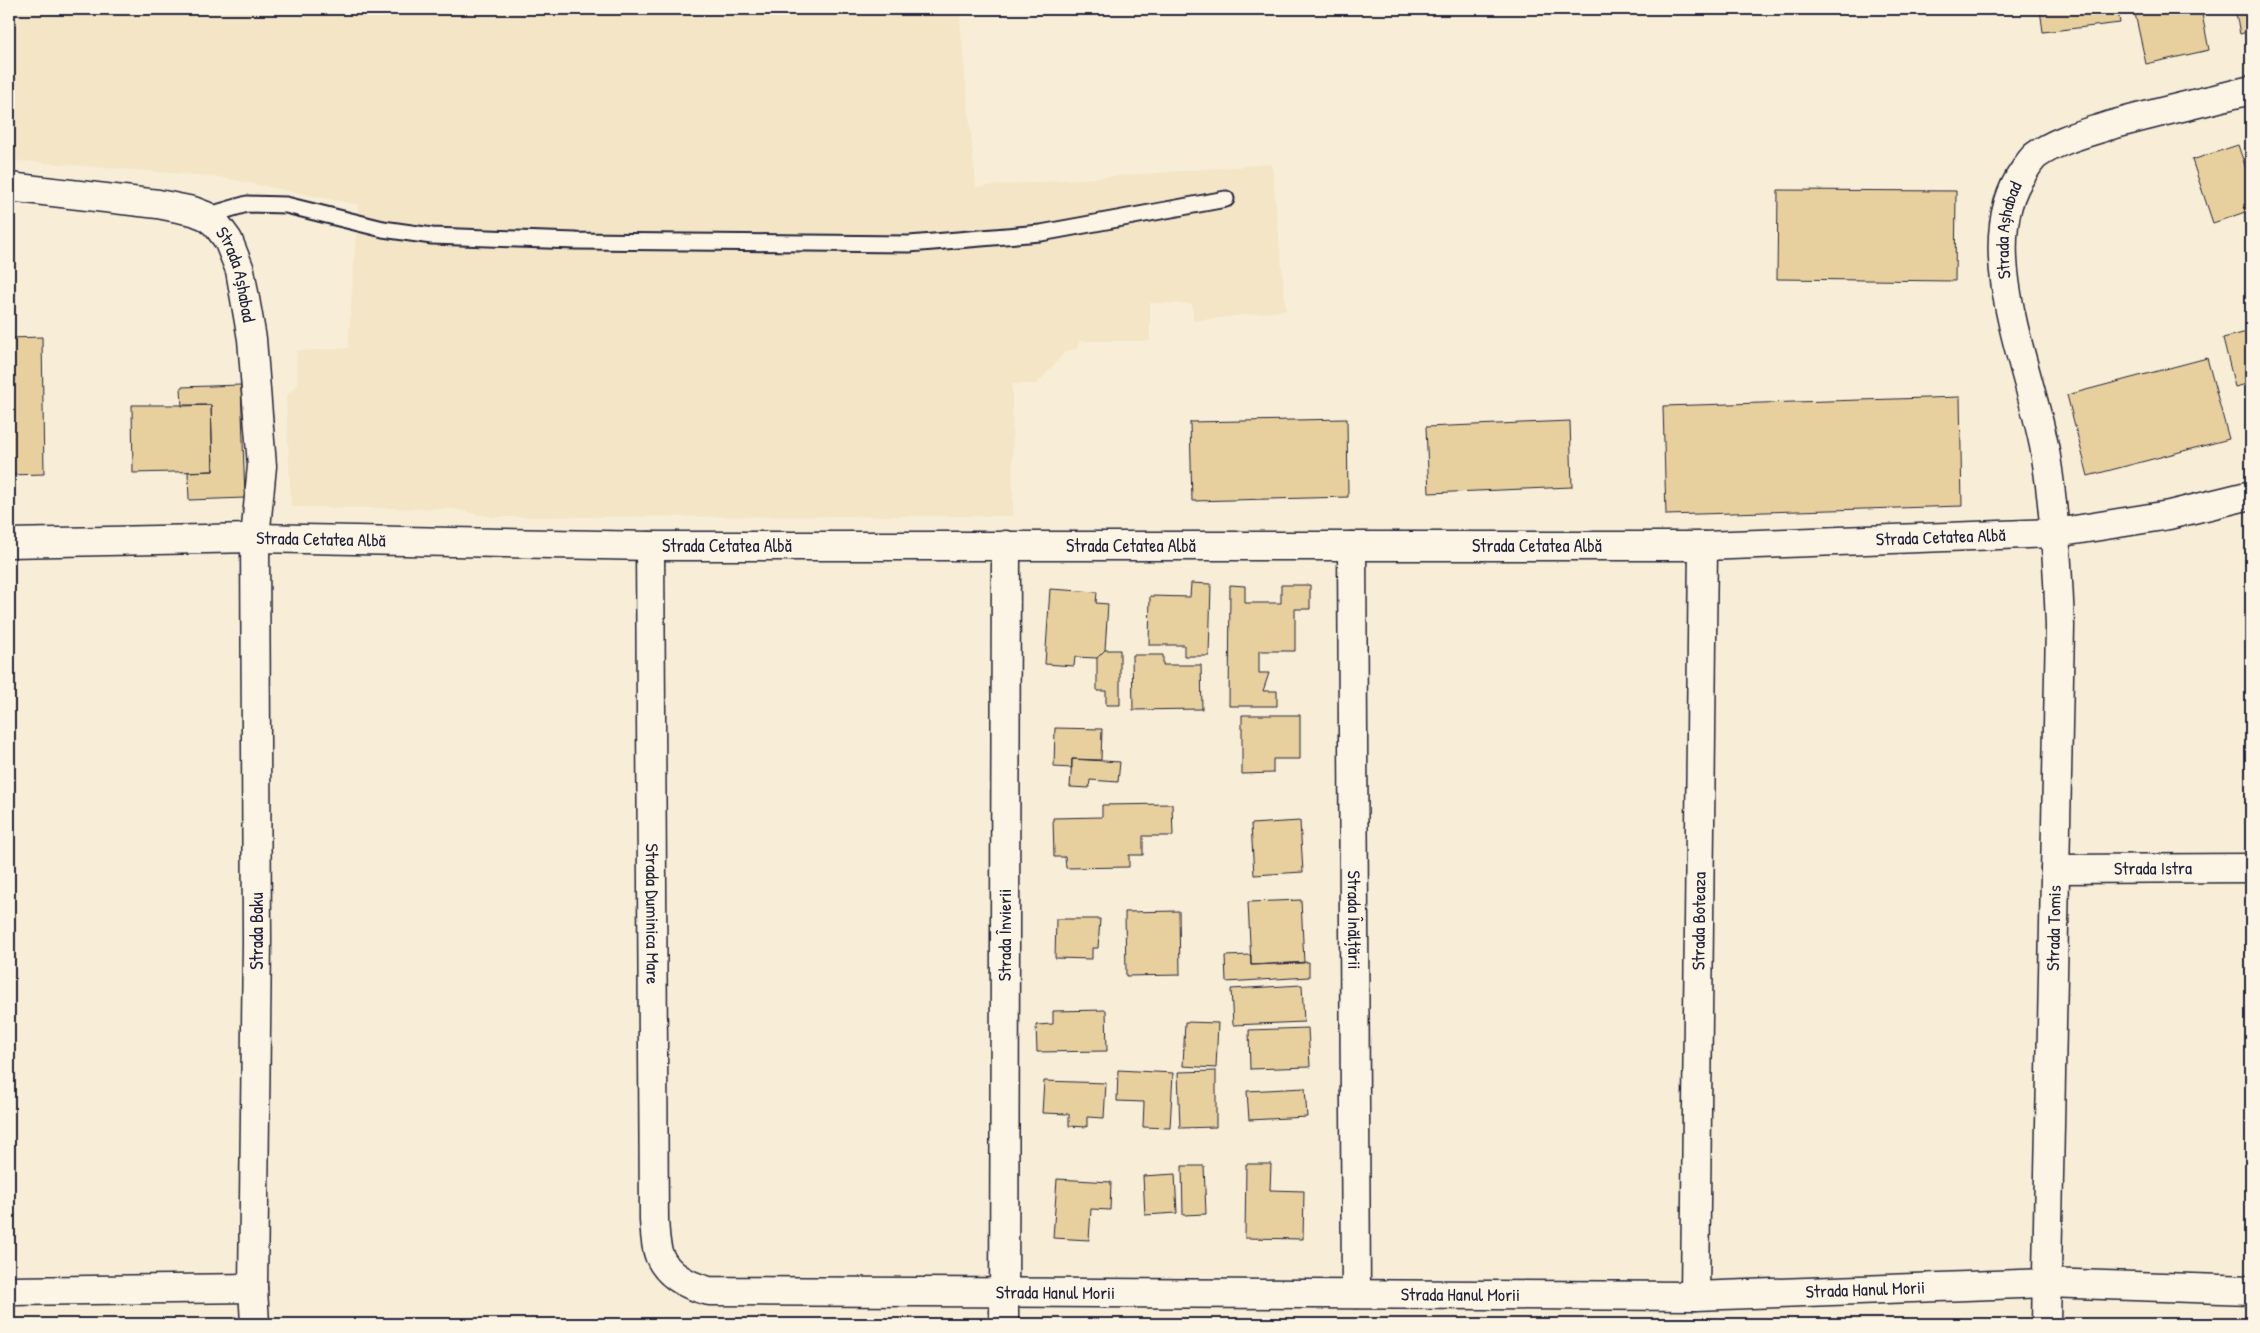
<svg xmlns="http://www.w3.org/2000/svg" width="2260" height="1333" viewBox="0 0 2260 1333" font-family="'Patrick Hand',sans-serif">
	<rect width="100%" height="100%" fill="#f8eed7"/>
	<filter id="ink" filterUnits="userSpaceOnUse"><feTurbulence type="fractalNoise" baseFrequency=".02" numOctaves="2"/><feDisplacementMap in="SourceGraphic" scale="10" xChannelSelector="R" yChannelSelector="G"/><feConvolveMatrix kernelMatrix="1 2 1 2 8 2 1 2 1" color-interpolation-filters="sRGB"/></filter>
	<g filter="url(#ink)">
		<!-- built -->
		<path fill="#f3e5c6" d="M9 9H959L976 187 1272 164 1286 310 1194 321 1192 304 1150 303V341H1079L1077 349 1066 351 1037 384H1012L1013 516 491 517 453 509 291 507 286 396 298 384 296 351 348 348 358 205 219 177 9 160Z"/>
		<!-- building -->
		<path fill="#e8d09e" stroke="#22223b" d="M2040 9H2118L2120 23 2043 32Z
			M2134 9H2201L2209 50 2146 64Z
			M2235 9H2251V31L2240 34Z
			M2238 145 2251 183V210L2213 223 2192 160Z
			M1778 190 1956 191 1955 281 1777 279Z
			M2251 331V383L2235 387 2223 338Z
			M42 337 44 474 9 475V338Z
			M2207 358 2229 439 2088 476 2067 395Z
			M241 385 245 498 189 500 188 472 213 471 211 405 182 406 181 387Z
			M1960 397 1962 506 1666 515 1663 406Z
			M132 405H211L213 471 133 473Z
			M1347 419 1348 497 1192 501 1190 422Z
			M1570 421 1572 487 1429 493 1426 427Z
			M1191 583 1211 584 1209 656H1184V645H1149L1150 596 1190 597Z
			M1230 585 1245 586V603H1281V585H1310V609H1295V651H1259V673H1269L1263 691H1277V706H1229Z
			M1050 589 1097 592 1096 603 1108 604 1105 650 1097 658 1075 657 1074 666 1045 664Z
			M1105 650H1120V705H1106V691H1097V658Z
			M1132 655H1163V665H1201L1202 709 1133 710Z
			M1242 715H1300V759H1273V773L1242 774Z
			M1055 728 1102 729 1101 760 1072 759V768L1054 767Z
			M1072 759 1120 762 1118 782 1090 780 1089 788 1070 787Z
			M1172 804 1173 836H1143V855H1129V867L1066 868 1065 857H1054L1053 818 1102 817V805Z
			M1300 821 1303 872 1254 875 1251 824Z
			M1301 900 1304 963 1251 965 1248 902Z
			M1179 911 1180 975 1126 976 1125 912Z
			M1056 919H1100L1098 948H1092V959L1055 958Z
			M1251 955V965L1309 962V977L1226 982 1225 956Z
			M1302 985 1304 1022 1233 1025 1231 989Z
			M1106 1010 1107 1051 1037 1052 1036 1025 1053 1024V1011Z
			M1185 1022 1218 1023 1216 1068 1183 1066Z
			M1308 1028 1310 1067 1250 1069 1249 1030Z
			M1118 1070 1173 1073 1170 1128 1143 1127 1144 1102 1117 1101Z
			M1216 1071V1127L1180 1128 1178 1072Z
			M1044 1081 1106 1083 1104 1118 1087 1117V1127L1069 1126V1114L1042 1113Z
			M1305 1088 1307 1117 1249 1120 1247 1091Z
			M1246 1164H1271L1270 1190 1304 1191 1303 1239 1245 1238Z
			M1182 1166H1204L1206 1214 1183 1215Z
			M1175 1174 1177 1213 1145 1215 1143 1176Z
			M1057 1179 1111 1182 1110 1210 1091 1209 1089 1240 1053 1238Z"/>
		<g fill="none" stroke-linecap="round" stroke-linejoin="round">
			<defs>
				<path id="service" d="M206 216 247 204 286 205 383 229 432 236 576 241 909 244 1041 233 1226 199"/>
				<g id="minor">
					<path id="s1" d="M9 187 158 204 193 211 206 216 217 225 228 240 240 270 252 339 262 466 255 538 257 941 253 1288 255 1324"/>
					<path id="s2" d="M9 543 255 538 650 546H1703L2056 533 2169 515 2251 495"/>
					<path id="s3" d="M650 546 654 1220C655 1231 655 1245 659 1255 668 1277 689 1286 709 1291L1695 1296 2046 1283 2251 1290"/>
					<path id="s4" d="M1352 546 1356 1294"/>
					<path id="s5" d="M2055 869 2251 868"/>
					<path d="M9 1291 253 1288"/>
					<path id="s6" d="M1695 1296 1703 546"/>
					<path id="s7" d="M1004 1324 1006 545"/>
					<path id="s8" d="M2046 1324 2060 626C2058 570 2055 513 2046 457 2034 376 1970 245 2024 171 2027 166 2031 160 2035 156 2057 140 2083 134 2108 126 2155 113 2203 102 2251 90"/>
				</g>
			</defs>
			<!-- service casing -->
			<use href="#service" stroke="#22223b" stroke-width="19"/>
			<!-- minor casing -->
			<use href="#minor" stroke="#22223b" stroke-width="31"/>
			<!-- service -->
			<use href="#service" stroke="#fcf5e5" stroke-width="15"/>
			<!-- minor -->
			<use href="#minor" stroke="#fcf5e5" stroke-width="28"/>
		</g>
	</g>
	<g text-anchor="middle" stroke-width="4" stroke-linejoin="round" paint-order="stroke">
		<!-- street labels -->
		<g font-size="18" fill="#22223b" stroke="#fcf5e5">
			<text dy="6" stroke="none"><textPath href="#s8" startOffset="1100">Strada Așhabad</textPath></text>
			<text dy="6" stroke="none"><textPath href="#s1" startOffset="268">Strada Așhabad</textPath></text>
			<text dy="6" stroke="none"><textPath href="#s2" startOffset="1932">Strada Cetatea Albă</textPath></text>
			<text dy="6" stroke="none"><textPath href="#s2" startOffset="312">Strada Cetatea Albă</textPath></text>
			<text dy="6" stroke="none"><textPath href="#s2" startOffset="718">Strada Cetatea Albă</textPath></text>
			<text dy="6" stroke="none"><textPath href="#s2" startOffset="1122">Strada Cetatea Albă</textPath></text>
			<text dy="6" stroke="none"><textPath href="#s2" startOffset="1528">Strada Cetatea Albă</textPath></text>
			<text dy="6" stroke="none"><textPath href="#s5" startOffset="98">Strada Istra</textPath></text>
			<text dy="6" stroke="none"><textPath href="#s3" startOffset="368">Strada Duminica Mare</textPath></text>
			<text dy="6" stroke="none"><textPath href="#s4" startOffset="374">Strada Înălțării</textPath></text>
			<text dy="6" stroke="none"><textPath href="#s6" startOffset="375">Strada Boteaza</textPath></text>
			<text dy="6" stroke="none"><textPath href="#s8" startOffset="396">Strada Tomis</textPath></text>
			<text transform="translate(257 931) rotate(-90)" y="6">Strada Baku</text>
			<text dy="6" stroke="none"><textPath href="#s7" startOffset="389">Strada Învierii</textPath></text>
			<text dy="6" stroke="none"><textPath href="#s3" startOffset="1930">Strada Hanul Morii</textPath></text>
			<text dy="6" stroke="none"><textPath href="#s3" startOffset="1120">Strada Hanul Morii</textPath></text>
			<text dy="6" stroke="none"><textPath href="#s3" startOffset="1525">Strada Hanul Morii</textPath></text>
		</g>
	</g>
	<!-- margin -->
	<rect width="2260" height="1333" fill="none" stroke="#fcf5e5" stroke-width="30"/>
	<rect x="15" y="15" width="2230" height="1303" fill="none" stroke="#22223b" stroke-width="2" filter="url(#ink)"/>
</svg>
